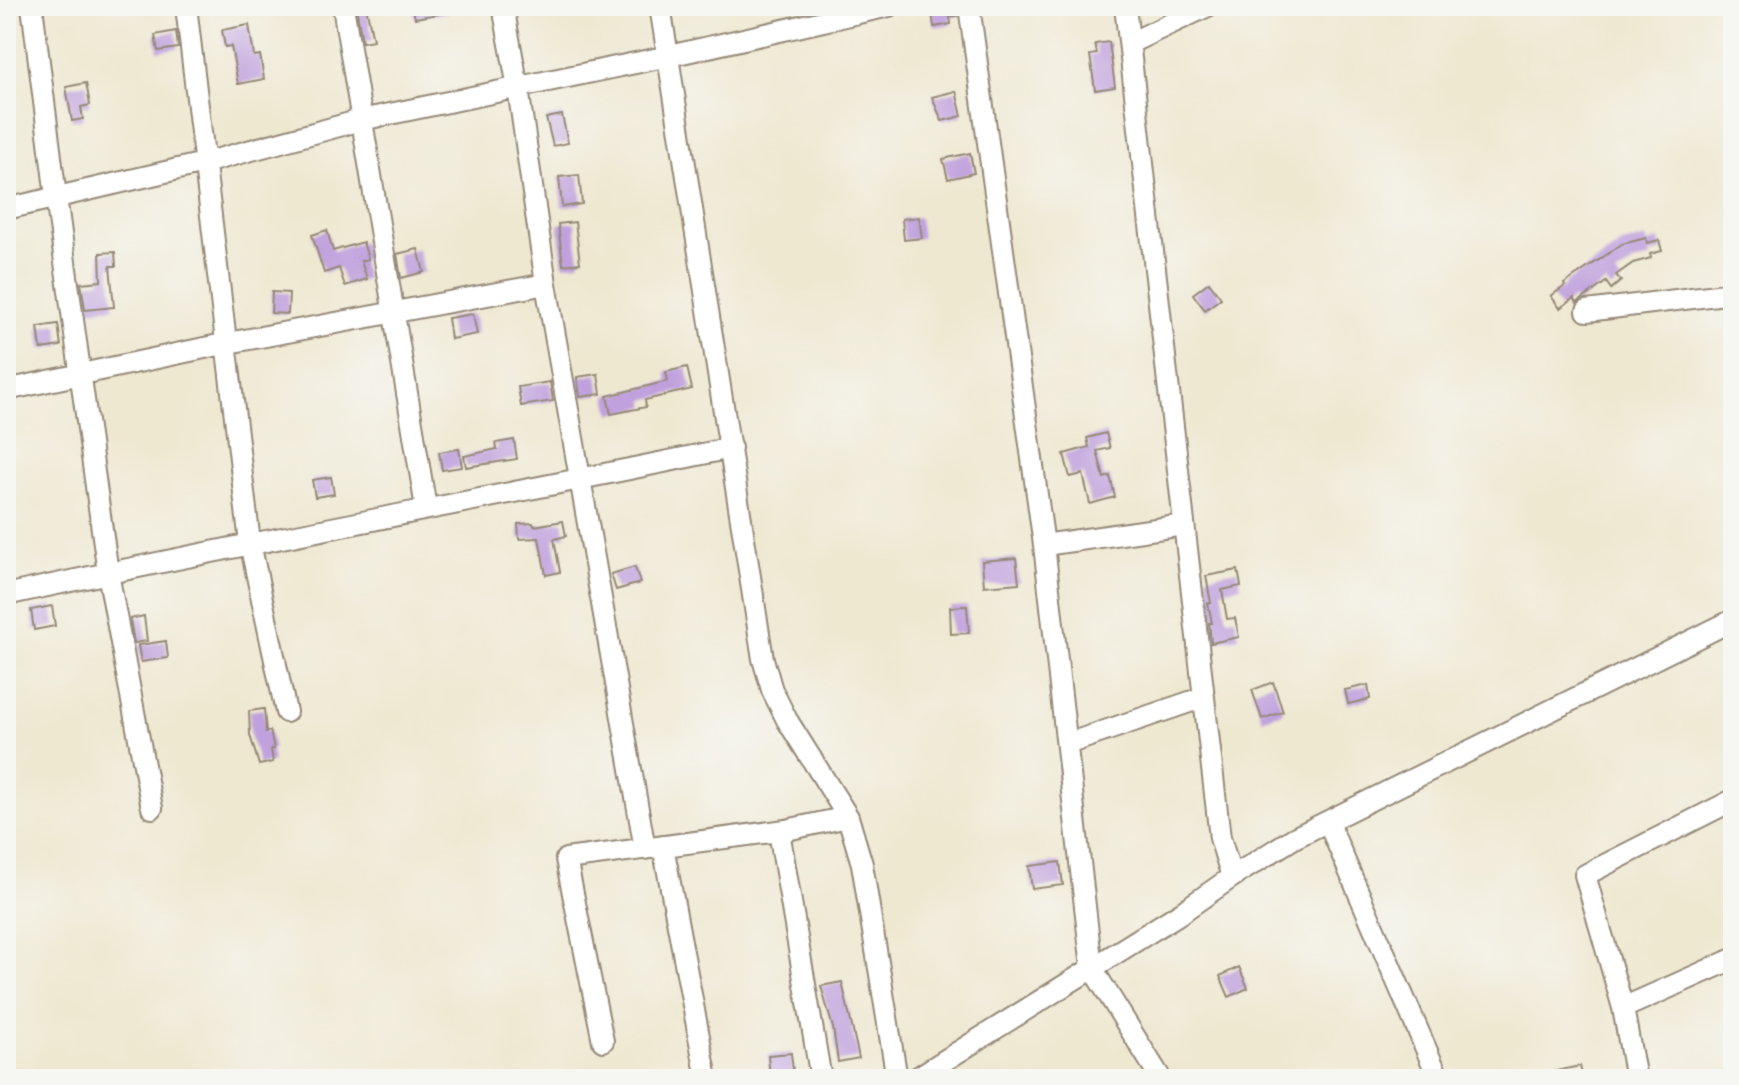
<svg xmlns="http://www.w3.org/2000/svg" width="1739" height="1085" viewBox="0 0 1739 1085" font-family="'Architects Daughter',sans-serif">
	<rect width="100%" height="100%" fill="#f6f6f2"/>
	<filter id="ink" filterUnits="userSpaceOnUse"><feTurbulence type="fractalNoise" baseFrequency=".0125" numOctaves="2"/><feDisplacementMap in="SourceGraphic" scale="16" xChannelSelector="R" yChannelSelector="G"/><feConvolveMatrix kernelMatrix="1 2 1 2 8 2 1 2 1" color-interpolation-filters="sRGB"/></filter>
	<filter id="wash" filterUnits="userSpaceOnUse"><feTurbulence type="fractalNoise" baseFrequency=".006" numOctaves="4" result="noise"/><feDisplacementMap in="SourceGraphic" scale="32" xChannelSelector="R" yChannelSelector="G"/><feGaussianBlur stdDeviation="1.8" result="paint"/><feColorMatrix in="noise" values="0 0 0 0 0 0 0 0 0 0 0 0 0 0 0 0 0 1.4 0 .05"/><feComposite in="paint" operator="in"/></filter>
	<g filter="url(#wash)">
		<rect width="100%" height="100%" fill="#efe8d1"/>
		<g id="blocks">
			<!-- building -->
			<path fill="#c0a1dd" d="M356 6H366L373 40 362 42Z
				M412 6H450V12L415 18Z
				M931 6H956L957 16 950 17 951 24 934 27Z
				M249 25 254 56 260 55 264 79 238 84 231 46 225 47 222 30Z
				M176 31 178 48 158 51 155 35Z
				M1109 42 1115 87 1095 90 1090 55 1097 54 1095 44Z
				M86 83 90 105 81 107 83 119 72 121 66 87Z
				M956 91 962 116 942 121 932 97Z
				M562 115 568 143 553 146 546 118Z
				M970 153 974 173 948 179 943 159Z
				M579 175 582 204 562 207 559 177Z
				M919 217 922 238 904 240 902 219Z
				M575 222 580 263 563 265 558 224Z
				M327 230 333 251 363 242 368 259 361 261 367 279 345 286 339 268 324 273 312 235Z
				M1646 238 1647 243 1659 240 1662 251 1650 254 1651 258 1633 263 1616 275 1621 281 1611 289 1606 282 1577 303 1574 298 1560 308 1551 296 1565 286 1564 284 1622 244Z
				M418 249 424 272 401 278 397 254Z
				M115 252 116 266H110L114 307 85 310 81 283 101 281 100 253Z
				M1209 282 1221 298 1205 310 1193 294Z
				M272 292 289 293 288 314 271 313Z
				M473 314 477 334 451 339 448 318Z
				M58 324 61 346 41 349 38 327Z
				M687 367 692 389 645 400 646 407 611 414 607 396 668 381 666 372Z
				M598 374 601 394 580 397 577 377Z
				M550 382 553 401 521 406 518 387Z
				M1106 433 1110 448 1097 451 1104 478 1110 476 1115 497 1090 504 1083 474 1070 477 1064 454 1089 447 1087 438Z
				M514 440 517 459 466 467 464 456 497 449 496 443Z
				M459 449 462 467 442 470 439 452Z
				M331 477 334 494 315 497 312 480Z
				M563 521 566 536 554 539 560 572 546 575 539 538 519 539 518 524 533 523 534 526Z
				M1016 558 1019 583 984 586 982 561Z
				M635 567 640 583 616 590 611 574Z
				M1238 570 1241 586 1222 590 1227 619 1235 618 1239 637 1211 643 1209 623H1212L1208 603H1211L1206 576Z
				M52 606 55 626 34 630 31 610Z
				M967 606 969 633 951 634 950 607Z
				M144 616 147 641 134 643 130 619Z
				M166 641 168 658 141 662 138 645Z
				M1273 682 1283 712 1262 719 1252 690Z
				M1368 685 1370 699 1348 704 1345 690Z
				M264 709 266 732 270 731 274 749H271L273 762 259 765 250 735 249 711Z
				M1060 862 1063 885 1032 889 1029 866Z
				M1239 967 1248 988 1229 997 1220 976Z
				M842 982 859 1058 838 1062 833 1028 821 986Z
				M791 1053 794 1079H770L768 1055Z
				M1580 1066 1583 1079H1542V1074Z"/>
		</g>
	</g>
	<g filter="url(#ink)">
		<use href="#blocks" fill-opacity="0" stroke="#958978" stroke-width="2"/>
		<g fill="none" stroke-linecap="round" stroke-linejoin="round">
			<defs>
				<path id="minor" d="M32 6 56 197 108 573 152 808
					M186 6 250 543 286 712
					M343 6 426 508
					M503 6 518 88 546 284 645 849
					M660 6 763 659 772 690 787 720 848 817 862 864 897 1079
					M969 6 1044 545 1092 968 1161 1079
					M1125 6 1220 838 1232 877
					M1130 43 1208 6
					M6 209 204 163 361 120 669 56 889 6
					M1587 311 1733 293
					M6 390 228 343 546 284
					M1044 545 1184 525
					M6 595C247 542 490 499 731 448
					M1067 744 1204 697
					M1328 822 1439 1079
					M786 830 780 837 821 1079
					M663 846 707 1079
					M1623 1008 1733 959
					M603 1041 566 859 786 830 848 817
					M915 1079 1182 912 1232 877 1294 838 1733 620
					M1636 1079 1623 1008 1585 875 1733 800"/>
			</defs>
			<!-- minor casing -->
			<use href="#minor" stroke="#958978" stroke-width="24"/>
			<!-- minor -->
			<use href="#minor" stroke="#fff" stroke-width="20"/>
		</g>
	</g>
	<!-- margin -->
	<rect width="1739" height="1085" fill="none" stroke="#f6f6f2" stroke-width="32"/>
</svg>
